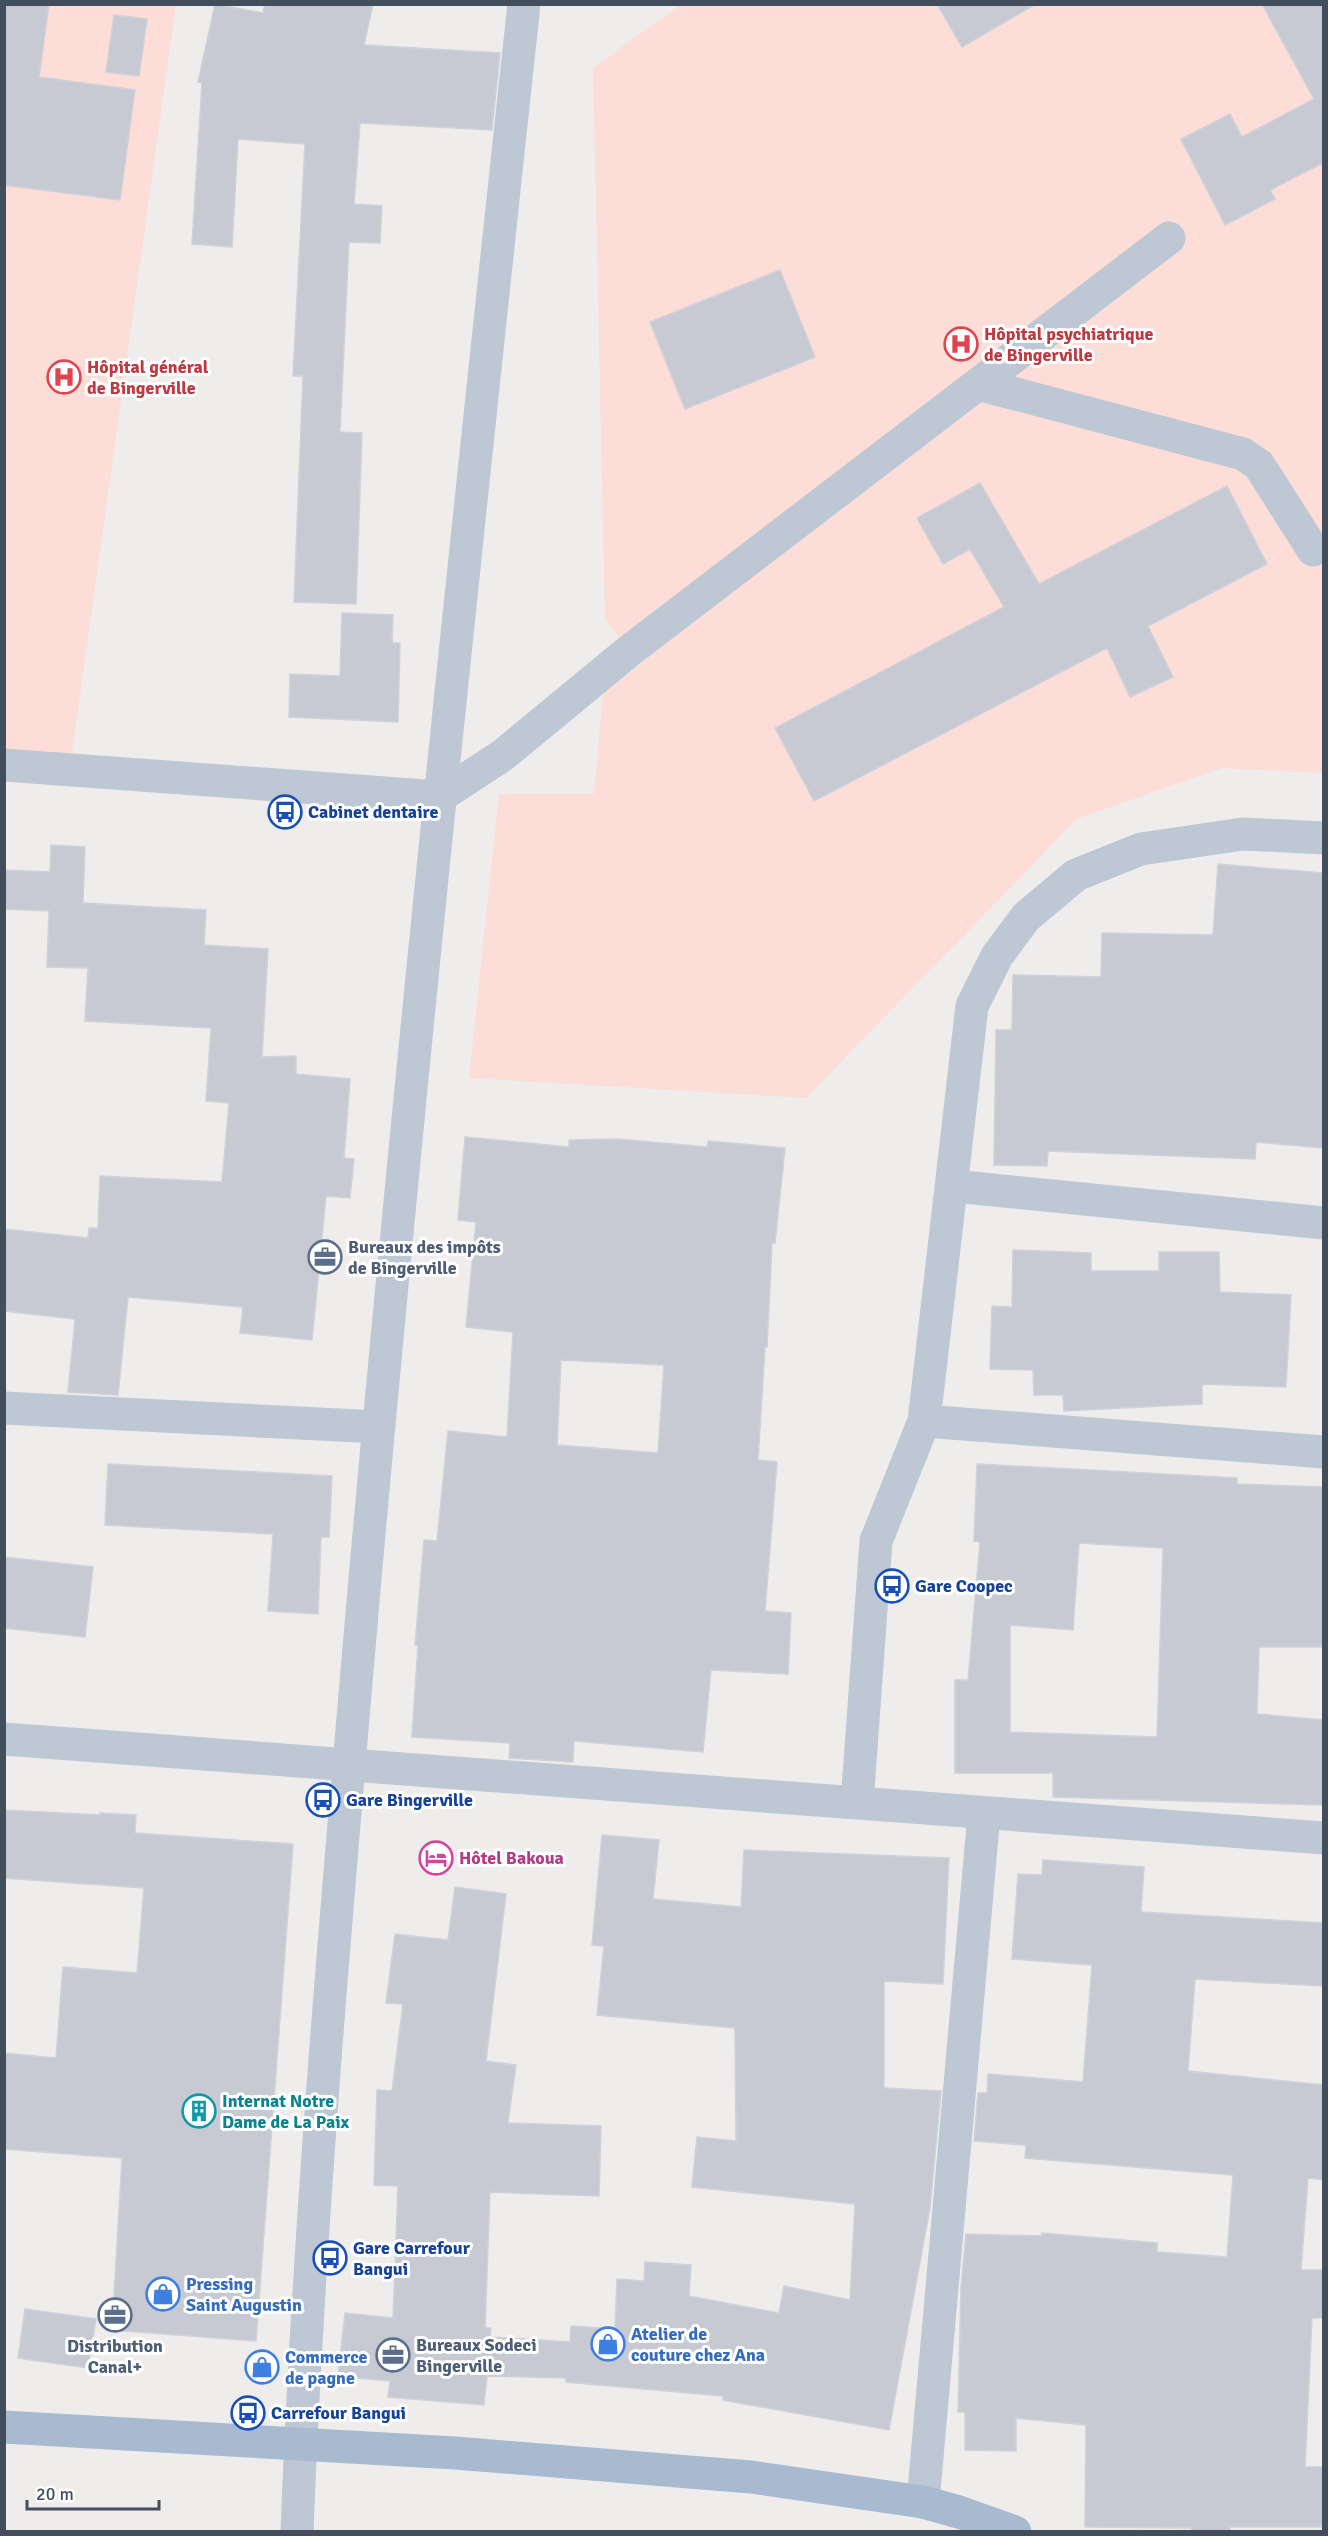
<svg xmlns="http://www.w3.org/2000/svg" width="1328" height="2536" viewBox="0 0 1328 2536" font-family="Signika,sans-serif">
	<rect width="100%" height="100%" fill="#efecec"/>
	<!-- medical -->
	<path fill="#fdddd7" d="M4 5H176L72 754 5 749Z
		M680 5H1323V773L1222 768 1077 819 806 1098 469 1078 499 794H594L603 693 642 664 605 620 593 68Z"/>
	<!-- building -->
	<path fill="#c7cad3" stroke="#cfd1d9" stroke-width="1.5" fill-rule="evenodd" d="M4 4H49L39 77 135 90 120 200 4 185Z
		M215 4 263 13 265 4H373L364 45 500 53 492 130 360 123 354 204 382 206 380 243 349 242 340 432 362 433 356 604 294 602 303 376H293L305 144 238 139 232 247 192 244 202 83 198 82Z
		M937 4H1036L962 47Z
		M1262 4H1323V163L1270 190 1275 199 1225 225 1181 139 1230 114 1242 137 1314 99Z
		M114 15 147 19 139 76 106 72Z
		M780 270 815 357 685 409 650 322Z
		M980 483 1039 584 1227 486 1267 564 1148 626 1173 677 1130 697 1107 648 814 801 775 728 1004 607 970 549 943 564 917 518Z
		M342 613 393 615 392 643H400L398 722 289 717 290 674 340 676Z
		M51 845 85 847 83 903 206 910 204 945 268 949 262 1057 296 1056V1074L350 1079 344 1158 354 1159 350 1198 326 1196 312 1340 240 1333 243 1307 128 1297 118 1395 68 1392 75 1319 4 1311V1229L88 1238 89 1228H98L100 1176 222 1182 229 1103 206 1101 211 1028 85 1021 88 968 47 967 49 911 4 909V870L50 872Z
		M1218 864 1323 873V1148L1256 1142 1255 1159 1048 1151 1047 1166 994 1165 996 1030H1012L1013 975 1101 977 1102 933 1213 935Z
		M465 1137 569 1147V1140L617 1139 707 1147 708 1141 785 1148 775 1243H772L767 1347H765L758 1460 777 1462 765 1611 791 1613 788 1674 711 1670 703 1752 574 1741 573 1762 509 1758 510 1743 412 1737 418 1645H415L424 1540 437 1541 448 1431 507 1437 513 1332 466 1327 476 1222 458 1220ZM561 1360 664 1365 658 1453 557 1445Z
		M1013 1250 1091 1253V1271H1159V1252H1219L1220 1292 1291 1295 1286 1387 1202 1384V1404L1064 1411 1063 1395H1034L1033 1370 990 1369 992 1306 1012 1307Z
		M108 1464 332 1476 329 1537H321L318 1614 268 1611 273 1534 105 1525Z
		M977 1464 1237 1478V1484L1323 1487V1647H1259L1257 1714 1323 1720V1805L1053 1797V1773H955V1680H968L980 1542 974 1541ZM1079 1543 1163 1548 1157 1737 1010 1732V1625L1073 1630Z
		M4 1557 93 1567 85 1637 4 1628Z
		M4 1810 100 1815V1813L136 1815 135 1833 293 1844 256 2341 112 2330 122 2158 4 2149V2053L56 2058 63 1967 137 1973 144 1888 4 1878Z
		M602 1835 659 1840 653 1899 741 1907 744 1850 949 1858 943 1984 884 1981V2088L941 2091 930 2208 889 2430 723 2400V2396L566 2382V2378L487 2376 484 2405 388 2397 390 2381 338 2376 345 2313 393 2318 398 2186 374 2185 377 2090 392 2091 403 2004 386 2003 395 1934 448 1940 455 1887 506 1894 486 2061 516 2065 508 2123 601 2126 599 2196 490 2192 485 2328H491L490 2337 570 2342 571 2326 615 2329 617 2279 644 2281 645 2262 691 2265 689 2296 779 2313 784 2286 850 2300 855 2204 692 2187 697 2137 736 2141 735 2028 597 2015 604 1946 592 1945Z
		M1043 1860 1144 1867 1141 1912 1323 1923V1986L1195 1979 1188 2071 1323 2085V2180L1308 2178 1301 2270H1323V2318H1312L1305 2467H1323V2527H1230V2532H1191V2528L1085 2527 1086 2425 1016 2418V2451L965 2450V2412H958L961 2289 966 2234 1041 2236 1042 2233 1157 2243V2252L1227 2257 1233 2175 1025 2158 1026 2145 974 2141 978 2093H987L988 2074 1083 2082 1092 1965 1012 1959 1018 1874 1042 1875Z
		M25 2309 96 2319 88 2368 18 2358Z"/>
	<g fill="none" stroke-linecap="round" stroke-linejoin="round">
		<!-- minor -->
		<path stroke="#bdc8d4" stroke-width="33" d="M978 384 1243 454 1259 465 1313 550
			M4 765 439 797 503 755 629 651 1169 238
			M953 1186 1324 1223
			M4 1408 379 1427
			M924 1421 1324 1452
			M4 1739 1324 1838
			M857 1803 876 1541 924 1421 972 1006 997 956 1026 917 1076 875 1141 849 1243 834 1324 838
			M923 2502 984 1814
			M297 2532C309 2217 337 1904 364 1590 411 1061 467 533 524 4"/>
		<!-- major -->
		<path stroke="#a8bacf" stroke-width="33" d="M4 2427 455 2453 751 2477 923 2502 959 2512 1015 2532"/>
	</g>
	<!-- icons -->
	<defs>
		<symbol id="hospital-ring" viewBox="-11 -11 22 22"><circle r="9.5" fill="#fff" stroke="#e0444e" stroke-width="1.5"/><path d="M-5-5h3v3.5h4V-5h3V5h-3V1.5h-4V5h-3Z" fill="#e0444e"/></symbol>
		<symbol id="bus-ring" viewBox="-11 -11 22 22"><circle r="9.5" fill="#fff" stroke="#1a4fb4" stroke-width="1.5"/><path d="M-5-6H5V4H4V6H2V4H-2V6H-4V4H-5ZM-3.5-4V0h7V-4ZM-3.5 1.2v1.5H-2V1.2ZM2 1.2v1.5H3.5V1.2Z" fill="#1a4fb4"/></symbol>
		<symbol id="office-ring" viewBox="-11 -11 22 22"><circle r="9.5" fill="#fff" stroke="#5c6f8a" stroke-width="1.5"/><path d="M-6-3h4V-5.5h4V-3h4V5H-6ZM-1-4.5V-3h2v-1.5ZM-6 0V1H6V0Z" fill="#5c6f8a"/></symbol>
		<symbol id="hotel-ring" viewBox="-11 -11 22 22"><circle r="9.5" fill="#fff" stroke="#d1479c" stroke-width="1.5"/><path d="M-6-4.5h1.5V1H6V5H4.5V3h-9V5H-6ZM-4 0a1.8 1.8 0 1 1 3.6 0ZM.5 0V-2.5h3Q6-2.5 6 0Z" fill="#d1479c"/></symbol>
		<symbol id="building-ring" viewBox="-11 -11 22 22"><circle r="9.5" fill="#fff" stroke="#0f9aa8" stroke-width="1.5"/><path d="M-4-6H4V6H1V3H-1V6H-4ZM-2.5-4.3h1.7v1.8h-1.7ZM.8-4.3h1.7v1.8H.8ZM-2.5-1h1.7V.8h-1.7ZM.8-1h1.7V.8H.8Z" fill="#0f9aa8"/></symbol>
		<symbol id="shop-ring" viewBox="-11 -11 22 22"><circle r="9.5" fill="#fff" stroke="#3f7fe0" stroke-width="1.5"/><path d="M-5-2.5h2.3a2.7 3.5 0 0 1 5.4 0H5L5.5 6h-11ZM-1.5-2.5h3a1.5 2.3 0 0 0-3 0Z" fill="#3f7fe0"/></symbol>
	</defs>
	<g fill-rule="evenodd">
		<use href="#hospital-ring" x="942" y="325" width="38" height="38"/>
		<use href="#hospital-ring" x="45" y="358" width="38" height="38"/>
		<use href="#bus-ring" x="266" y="793" width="38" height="38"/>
		<use href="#office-ring" x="306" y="1238" width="38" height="38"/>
		<use href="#bus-ring" x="873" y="1567" width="38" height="38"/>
		<use href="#bus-ring" x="304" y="1781" width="38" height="38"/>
		<use href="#hotel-ring" x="417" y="1839" width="38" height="38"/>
		<use href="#building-ring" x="180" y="2092" width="38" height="38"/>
		<use href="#bus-ring" x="311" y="2239" width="38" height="38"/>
		<use href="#shop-ring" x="144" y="2275" width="38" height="38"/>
		<use href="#office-ring" x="96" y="2296" width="38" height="38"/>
		<use href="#shop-ring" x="589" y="2325" width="38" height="38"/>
		<use href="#office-ring" x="374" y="2336" width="38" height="38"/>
		<use href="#shop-ring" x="243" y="2348" width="38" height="38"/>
		<use href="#bus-ring" x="229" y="2394" width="38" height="38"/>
	</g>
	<g text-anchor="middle" stroke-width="6" stroke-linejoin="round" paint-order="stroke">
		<!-- health labels -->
		<g font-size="18" font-weight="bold" fill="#be3a42" stroke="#fff" text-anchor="start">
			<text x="984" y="340">Hôpital psychiatrique<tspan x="984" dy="21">de Bingerville</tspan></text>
			<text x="87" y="373">Hôpital général<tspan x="87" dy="21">de Bingerville</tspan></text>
		</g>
		<!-- transit labels -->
		<g font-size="18" font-weight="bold" fill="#164399" stroke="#fff" text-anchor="start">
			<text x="308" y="818">Cabinet dentaire</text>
			<text x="915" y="1592">Gare Coopec</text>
			<text x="346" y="1806">Gare Bingerville</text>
			<text x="353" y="2254">Gare Carrefour<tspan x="353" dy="21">Bangui</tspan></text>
			<text x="271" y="2419">Carrefour Bangui</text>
		</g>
		<!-- service labels -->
		<g font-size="18" font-weight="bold" fill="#4e5e75" stroke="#fff" text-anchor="start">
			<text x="348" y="1253">Bureaux des impôts<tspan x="348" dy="21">de Bingerville</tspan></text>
			<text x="416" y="2351">Bureaux Sodeci<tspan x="416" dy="21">Bingerville</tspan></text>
			<text x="115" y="2352" text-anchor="middle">Distribution<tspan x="115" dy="21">Canal+</tspan></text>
		</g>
		<!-- hotel labels -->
		<g font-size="18" font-weight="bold" fill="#b23c85" stroke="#fff" text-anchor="start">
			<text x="459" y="1864">Hôtel Bakoua</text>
		</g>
		<!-- culture labels -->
		<g font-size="18" font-weight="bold" fill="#0d838f" stroke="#fff" text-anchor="start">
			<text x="222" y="2107">Internat Notre<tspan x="222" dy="21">Dame de La Paix</tspan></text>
		</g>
		<!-- shop labels -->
		<g font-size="18" font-weight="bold" fill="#366cbe" stroke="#fff" text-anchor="start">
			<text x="186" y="2290">Pressing<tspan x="186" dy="21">Saint Augustin</tspan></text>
			<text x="631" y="2340">Atelier de<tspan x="631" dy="21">couture chez Ana</tspan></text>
			<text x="285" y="2363">Commerce<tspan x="285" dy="21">de pagne</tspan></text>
		</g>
	</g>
	<!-- border -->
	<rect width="1328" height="2536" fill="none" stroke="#424e5b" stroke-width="12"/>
	<!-- scale -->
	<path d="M27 2500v9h132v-9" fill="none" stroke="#424e5b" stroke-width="3"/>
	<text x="36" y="2500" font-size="18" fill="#424e5b" stroke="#ffffff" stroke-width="4.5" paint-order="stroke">20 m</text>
</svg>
